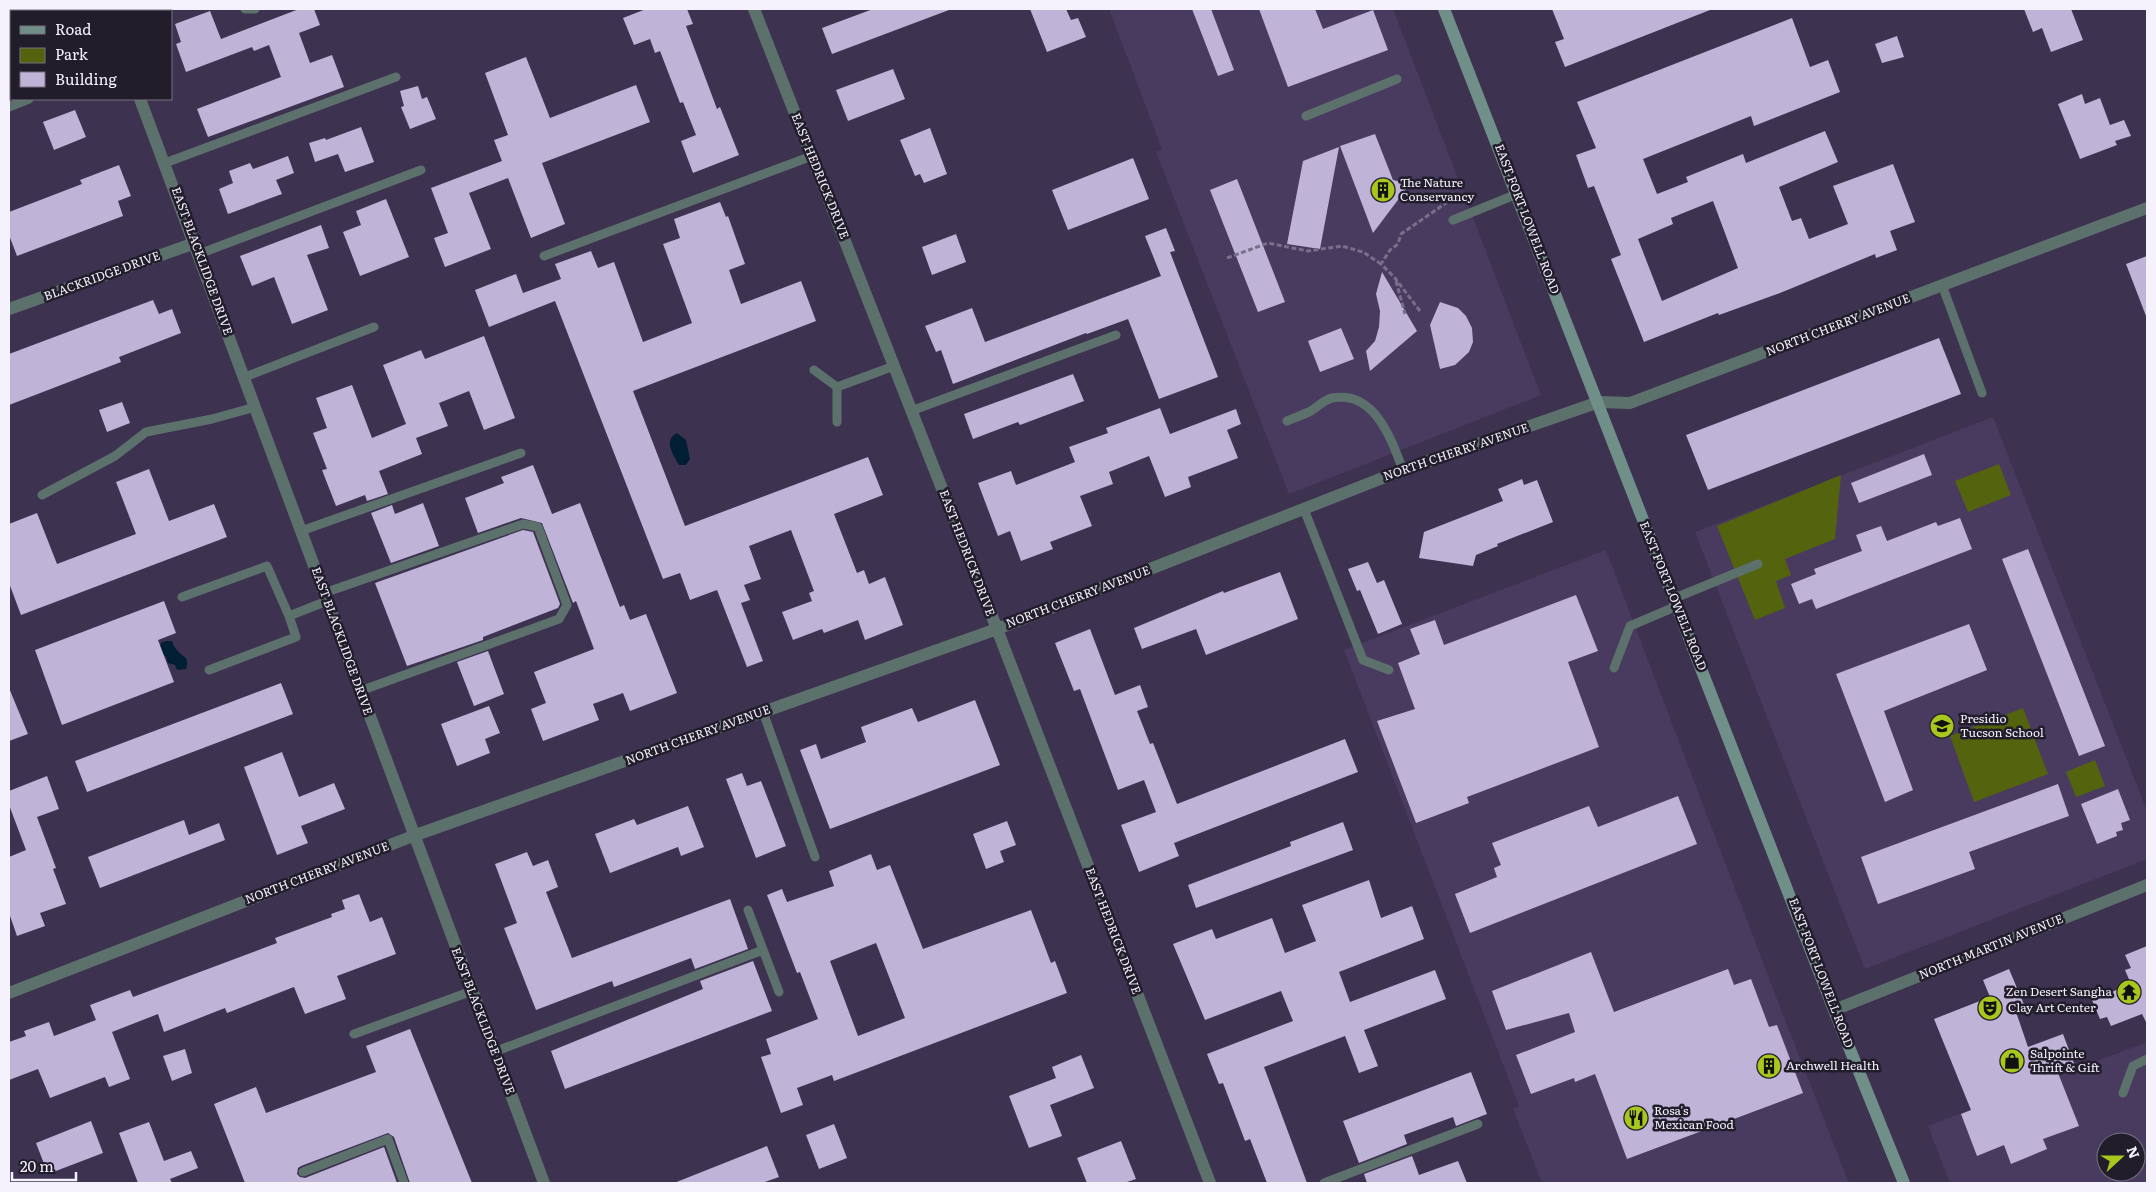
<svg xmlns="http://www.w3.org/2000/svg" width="2156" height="1192" viewBox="0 0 2156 1192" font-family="Literata,serif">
	<rect width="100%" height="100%" fill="#3d3250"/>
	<!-- built -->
	<path fill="#493b60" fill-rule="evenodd" d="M1109 9H1393L1541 395 1289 494 1156 152 1162 149Z
		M1993 417 2147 811V859L1865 969 1695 532Z
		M1606 550 1780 1007 1849 1183H1542L1513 1109 1519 1106 1344 650Z
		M2147 1042V1183H1950L1928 1126ZM2106 1142H2136V1172H2106Z"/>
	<!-- green -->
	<path fill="#53630e" d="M1999 464 2011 495 1968 512 1955 481Z
		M1841 475 1835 539 1785 559 1791 575 1776 581 1785 608 1755 620 1717 526Z
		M2023 708 2048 774 1974 802 1950 736Z
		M2095 760 2105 786 2076 797 2066 772Z"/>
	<!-- water -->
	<path fill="#001f34" d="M677 433 686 440 690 459 686 465H679C673 455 663 440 677 433Z
		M166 641H172C173 644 174 647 176 649 183 659 190 655 186 669L177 670 175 665 168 663 166 657 159 650 161 643Z"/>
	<!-- building -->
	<path fill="#c0b3d8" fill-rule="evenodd" d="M299 9H314L320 25 299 33 310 63 332 55 344 87 208 137 197 109 281 77 269 45 254 51 252 47 186 72 176 44 181 42 175 24 210 11 221 39Z
		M646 9H687L693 24 686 26 717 109 720 107 739 155 693 173 681 141 696 135 683 102 680 103 660 51 655 53 650 39 634 45 623 18Z
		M873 9H948L949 10 832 54 822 28Z
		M1030 9H1066L1071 20 1078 18 1086 37 1047 52Z
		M1192 9H1211L1234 70 1218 76Z
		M1259 9H1315L1323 29 1373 10 1388 50 1288 87Z
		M1552 9H1710V10L1565 67 1555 42 1564 39Z
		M2024 9H2071L2083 40 2051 52 2042 28 2033 32Z
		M1792 18 1810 67 1828 60 1840 92 1754 126 1751 116 1643 159 1657 194 1688 182 1686 177 1743 154 1746 163 1825 131 1838 162 1779 187 1792 221 1801 218 1809 239 1848 224 1833 186 1893 164 1915 222 1890 231 1897 250 1876 258 1875 254 1780 293 1719 315 1718 313 1644 342 1611 259 1621 255 1594 186 1588 188 1576 155 1596 148 1577 102ZM1713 201 1738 268 1662 301 1638 239 1673 224 1671 218Z
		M1897 36 1904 57 1882 63 1875 44Z
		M526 57 550 118 636 85 650 122 542 163 565 224 531 238 508 178 469 193 491 249 445 267 434 238 448 233 431 188 502 161 494 140 508 135 485 73Z
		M893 69 905 99 848 121 836 90Z
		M418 86 422 99 427 97 436 119 410 129 401 107 404 106 400 91Z
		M2082 94 2085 104 2100 98 2110 125 2124 120 2131 136 2115 141 2117 145 2080 159 2058 104Z
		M75 110 86 137 54 150 43 122Z
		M361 127 374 162 345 172 338 154 315 162 309 143 325 138 326 140Z
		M930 128 947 174 924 183 920 174 915 176 900 140Z
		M1375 134 1393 180 1410 184 1373 233 1340 146Z
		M1339 147 1320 249 1287 244 1303 161Z
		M288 156 294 173 276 180 282 194 228 214 219 189 233 183 229 171 250 163 253 169Z
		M1133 158 1149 199 1068 230 1052 190Z
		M119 165 131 196 118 201 123 216 17 256 9 235V212L82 184 80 180Z
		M1237 179 1285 302 1258 312 1210 190Z
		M386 199 409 257 360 276 343 232 361 225 356 211Z
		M720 202 726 217 728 216 745 264 729 270 741 304 801 281 816 321 633 391 685 526 868 457 883 495 834 514 857 573 864 570 869 584 885 577 903 625 865 640 858 620 824 633 822 629 793 640 782 612 812 601 809 593 814 591 791 530 749 546 761 579 744 585 750 600 741 603 763 661 747 667 717 590 690 600 680 573 663 579 555 301 489 327 475 290 516 274 523 293 561 279 555 264 591 251 598 268 614 262 643 342 692 323 663 244 680 238 674 219Z
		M321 225 329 248 307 255 328 310 292 324 274 277 252 286 240 256Z
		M1166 228 1175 251 1170 252 1218 377 1159 399 1128 319 1087 334 1086 333 953 384 941 350 936 352 925 326 972 308 985 342 1161 276 1145 236Z
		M956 234 966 262 932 275 922 247Z
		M2147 256V316H2146L2126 264Z
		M1382 272 1417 331 1370 371 1366 351 1375 341 1379 327 1380 311 1376 294Z
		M153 300 159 314 172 309 181 333 119 357 121 362 9 405V354Z
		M1440 302 1458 308 1466 316 1472 328 1473 342 1469 352 1455 365 1440 369 1430 325Z
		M1341 328 1354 359 1320 372 1308 341Z
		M484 336 515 418 484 430 469 391 439 403 448 426 416 438 422 454 379 471 388 494 367 501 365 495 336 506 322 470 327 469 313 433 327 428 316 398 352 385 372 438 406 424 383 365 421 350 425 359Z
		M1939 338 1961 394 1708 490 1686 435Z
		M1073 374 1084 401 1020 425 1018 422 973 439 964 414Z
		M122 402 130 423 107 432 99 410Z
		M1160 408 1170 434 1236 409 1241 424 1227 430 1238 458 1188 477 1191 487 1165 497 1149 456 1109 472 1113 484 1080 496 1092 526 1050 542 1053 549 1021 561 1010 531 998 536 978 483 1011 471 1016 485 1075 462 1069 447 1108 433 1106 428Z
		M1924 454 1932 475 1859 503 1851 483Z
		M533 465 552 514 580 503 620 607 624 605 630 620 646 614 677 693 630 711 623 693 593 704 599 720 543 741 531 709 546 703 534 672 594 649 576 601 573 603 542 523 521 518 478 533 465 498 504 483 501 477Z
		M149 469 169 521 214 504 227 537 21 615 9 583V524L37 513 57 564 136 534 116 482Z
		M1522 479 1524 485 1537 480 1553 522 1497 544 1498 546 1476 555 1473 566 1419 558 1424 532 1503 501 1498 489Z
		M423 503 439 546 391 563 371 513 392 505 395 514Z
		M1960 518 1972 549 1816 609 1812 599 1799 604 1791 584 1816 574 1814 569 1862 551 1856 535 1881 526 1887 541 1936 522 1938 526Z
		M523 530 533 532 560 604 558 608 483 637V640L407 666 375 583Z
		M2028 549 2105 746 2079 756 2002 559Z
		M1368 562 1377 583 1384 580 1402 624 1378 634 1360 590 1357 591 1348 569Z
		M1280 572 1298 619 1206 655 1196 629 1142 649 1134 628 1223 591 1224 593Z
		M1576 595 1598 651 1568 662 1599 747 1467 797 1469 803 1416 823 1377 721 1415 709 1398 663 1420 654 1410 629 1435 620 1444 645Z
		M164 601 176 633 158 640 174 682 62 725 35 650Z
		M1969 624 1987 670 1884 711 1913 790 1885 802 1836 674Z
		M1090 629 1115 695 1140 685 1148 707 1137 711 1150 744 1153 743 1177 804 1345 739 1358 772 1174 843 1179 856 1139 872 1121 825 1156 812 1144 780 1118 790 1080 689 1074 691 1055 643Z
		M488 651 504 694 474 706 457 662Z
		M281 683 293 714 87 792 75 761Z
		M9 688 28 734 9 741Z
		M975 700 1000 765 830 829 800 750 816 744 821 759 866 742 861 727 912 708 918 722Z
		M489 706 500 733 485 739 490 753 457 766 441 724Z
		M282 752 299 797 334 783 345 809 301 826 308 843 277 855 244 767Z
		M742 773 747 786 761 781 786 846 756 858 726 779Z
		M47 776 59 809 37 817 56 868 53 869 66 904 40 913 45 926 17 936 9 913V857L26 850 9 805V791Z
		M2058 784 2069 816 1969 852 1975 869 1878 904 1861 857Z
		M2118 789 2130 820 2121 823 2123 830 2116 832 2117 836 2097 844 2081 804Z
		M1678 796 1697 844 1470 933 1455 894 1497 877 1494 868 1501 865 1492 843 1589 806 1598 827Z
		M688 806 704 847 681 856 678 847 610 873 595 834 634 819 637 825Z
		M184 820 189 835 219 823 225 840 100 888 88 857Z
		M1007 821 1016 845 1000 851 1004 862 986 869 973 834Z
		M1343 822 1353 850 1196 908 1188 885 1291 846 1290 842Z
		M527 852 533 866 548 860 558 887 546 892 572 958 730 899 748 949 695 969 691 958 614 987 612 981 536 1010 504 928 517 923 495 864Z
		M871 854 877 870 890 865 923 949 1031 910 1051 963 1055 961 1067 993 834 1081 832 1075 797 1088 803 1105 781 1113 761 1057 771 1054 766 1039 818 1019 800 972 797 973 767 895 782 889 787 902 834 886 829 871ZM876 943 905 1018 858 1036 830 961Z
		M1369 880 1381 918 1412 906 1424 939 1339 972 1350 1002 1435 970 1446 999 1364 1030 1378 1066 1359 1073 1345 1036 1264 1067 1307 1183H1267L1250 1139 1245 1141 1223 1083 1219 1084 1207 1054 1293 1021 1281 991 1205 1020 1173 944 1212 929 1216 939 1272 918 1285 953 1316 941 1302 905Z
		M359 894 370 922 382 917 396 954 337 976 346 999 305 1014 294 987 227 1013 225 1008 164 1032 158 1014 112 1032 130 1079 109 1087 105 1077 50 1098 38 1069 9 1080V1042L26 1036 24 1031 49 1022 54 1036 96 1020 90 1005 130 990 133 997 277 943 275 938 332 917 331 914 345 909 342 900Z
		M2147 946V1024L2142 1014 2111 1026 2107 1017 2100 1019 2092 1000 2131 984 2125 970 2131 968 2125 955Z
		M1591 952 1614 1012 1728 969 1734 985 1751 979 1769 1027 1777 1025 1803 1093 1627 1159 1595 1074 1575 1082 1574 1078 1531 1094 1516 1055 1575 1032 1569 1013 1506 1030 1492 991Z
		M753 961 772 1011 565 1089 551 1051 703 989 700 981Z
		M2009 969 2025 1007 2015 1009 2028 1047 2063 1034 2075 1066 2058 1073 2079 1126 2043 1139 2047 1149 2011 1164 2004 1145 1977 1156 1961 1114 1971 1110 1934 1019 1990 997 1983 980Z
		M410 1029 472 1183H410L394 1137 388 1133 301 1166 298 1168 297 1174 300 1177 305 1178 384 1147 397 1183H245L214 1104 256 1087 266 1113 376 1072 366 1046Z
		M185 1049 192 1073 172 1081 163 1056Z
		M1081 1055 1094 1088 1050 1105 1062 1136 1029 1148 1009 1096 1056 1078 1052 1067Z
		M1471 1072 1487 1114 1456 1126 1453 1117 1404 1135 1407 1144 1359 1163 1343 1121Z
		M91 1121 103 1153 48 1174 36 1143Z
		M149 1122 164 1161 191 1151 198 1168 170 1179 172 1183H138L119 1133Z
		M834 1124 847 1158 819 1169 806 1135Z
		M1121 1141 1136 1179 1124 1183H1087L1077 1158Z
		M767 1146 779 1177 762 1183H674Z
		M1412 1156 1419 1175 1458 1161 1467 1183H1367L1364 1174Z"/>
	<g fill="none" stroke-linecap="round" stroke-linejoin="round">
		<!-- path -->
		<path stroke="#787088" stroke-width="3" stroke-dasharray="5 2.5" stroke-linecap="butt" d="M1227 258 1268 243 1308 251 1342 246 1363 252 1381 264
			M1396 281 1405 314
			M1420 311 1395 278 1381 264 1390 250 1398 244 1401 234 1446 203"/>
		<!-- lane -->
		<path stroke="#5d716c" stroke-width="9" d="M245 9H255
			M155 11 162 9
			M9 107 29 99
			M1306 116 1397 79
			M165 163 396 77
			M1453 220 1517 194
			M199 254 421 170
			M544 256 812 156
			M1942 285 1982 393
			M814 370 837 387 894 366
			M245 377 374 327
			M911 411 1116 335
			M1287 421C1294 418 1302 415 1309 412 1317 408 1323 400 1332 398 1375 390 1391 439 1403 470
			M837 422V387
			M42 495 115 456 146 432 212 419 255 407
			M1304 509 1363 660 1389 670
			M301 531 521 453
			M324 593 523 524 538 527 567 605 559 619 360 691
			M182 597 267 566 289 616 327 601
			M1675 598 1758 564
			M1614 668 1630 626 1677 606
			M209 670 296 637 289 616
			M763 712 815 857
			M748 910 779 992
			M354 1034 472 991
			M494 1052 763 950
			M2123 1093 2133 1066 2147 1059
			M303 1172 388 1139 404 1183
			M1324 1183 1478 1124"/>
		<!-- street -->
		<path stroke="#5d716c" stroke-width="12" d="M106 9 107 11
			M754 9 997 629 1210 1183
			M140 99 544 1183
			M9 309 195 243
			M9 993 413 836 997 629 1403 470 1599 402 1630 403 2147 208
			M1834 1010 2147 885"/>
		<!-- secondary -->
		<path stroke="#708f89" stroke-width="12" d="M1444 9 1834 1010 1904 1183"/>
	</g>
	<!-- icons -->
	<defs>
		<symbol id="building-disc" viewBox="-11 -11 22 22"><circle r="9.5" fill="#a8c71d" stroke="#221d2b"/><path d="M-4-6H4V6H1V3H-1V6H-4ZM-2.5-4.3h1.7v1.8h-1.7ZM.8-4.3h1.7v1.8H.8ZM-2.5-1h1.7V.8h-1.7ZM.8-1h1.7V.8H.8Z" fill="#111"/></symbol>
		<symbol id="school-disc" viewBox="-11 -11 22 22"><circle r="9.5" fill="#a8c71d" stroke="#221d2b"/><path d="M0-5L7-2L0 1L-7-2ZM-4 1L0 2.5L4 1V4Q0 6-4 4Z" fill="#111"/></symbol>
		<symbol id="temple-disc" viewBox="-11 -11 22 22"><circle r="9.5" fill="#a8c71d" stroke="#221d2b"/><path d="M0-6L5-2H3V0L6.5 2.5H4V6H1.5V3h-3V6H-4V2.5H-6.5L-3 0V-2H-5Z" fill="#111"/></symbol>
		<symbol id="theatre-disc" viewBox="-11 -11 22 22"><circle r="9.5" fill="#a8c71d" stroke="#221d2b"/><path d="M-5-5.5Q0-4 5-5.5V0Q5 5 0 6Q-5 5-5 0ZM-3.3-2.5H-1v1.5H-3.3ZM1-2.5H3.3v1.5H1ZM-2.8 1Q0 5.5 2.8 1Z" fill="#111"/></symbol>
		<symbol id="shop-disc" viewBox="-11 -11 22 22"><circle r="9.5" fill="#a8c71d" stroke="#221d2b"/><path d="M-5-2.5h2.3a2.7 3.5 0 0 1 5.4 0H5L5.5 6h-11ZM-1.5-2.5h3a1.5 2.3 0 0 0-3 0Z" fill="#111"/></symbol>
		<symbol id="restaurant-disc" viewBox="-11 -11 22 22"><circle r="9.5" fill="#a8c71d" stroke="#221d2b"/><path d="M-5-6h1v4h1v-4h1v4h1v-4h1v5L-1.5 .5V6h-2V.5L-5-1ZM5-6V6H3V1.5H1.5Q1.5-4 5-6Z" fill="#111"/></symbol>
	</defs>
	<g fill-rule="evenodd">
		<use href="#building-disc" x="1369" y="176" width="28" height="28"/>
		<use href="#school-disc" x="1928" y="712" width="28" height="28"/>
		<use href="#temple-disc" x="2115" y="978" width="28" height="28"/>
		<use href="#theatre-disc" x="1976" y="994" width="28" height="28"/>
		<use href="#shop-disc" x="1998" y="1047" width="28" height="28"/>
		<use href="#building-disc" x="1755" y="1052" width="28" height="28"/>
		<use href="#restaurant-disc" x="1622" y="1104" width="28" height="28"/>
	</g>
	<g text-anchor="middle" stroke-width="5" stroke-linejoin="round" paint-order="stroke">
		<!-- street labels -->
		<g font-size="12" fill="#f5f1fd" stroke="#221d2b">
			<text transform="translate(820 176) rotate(68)" y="4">EAST HEDRICK DRIVE</text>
			<text transform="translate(1527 219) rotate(69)" y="4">EAST FORT LOWELL ROAD</text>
			<text transform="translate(202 261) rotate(70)" y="4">EAST BLACKLIDGE DRIVE</text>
			<text transform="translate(102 276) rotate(-20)" y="4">BLACKRIDGE DRIVE</text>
			<text transform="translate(1838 325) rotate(-21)" y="4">NORTH CHERRY AVENUE</text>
			<text transform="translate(1456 452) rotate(-19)" y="4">NORTH CHERRY AVENUE</text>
			<text transform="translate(967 553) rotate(69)" y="4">EAST HEDRICK DRIVE</text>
			<text transform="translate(1673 596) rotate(68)" y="4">EAST FORT LOWELL ROAD</text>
			<text transform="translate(1078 597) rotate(-21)" y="4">NORTH CHERRY AVENUE</text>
			<text transform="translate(342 641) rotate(70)" y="4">EAST BLACKLIDGE DRIVE</text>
			<text transform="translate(698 735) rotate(-20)" y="4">NORTH CHERRY AVENUE</text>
			<text transform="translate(317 873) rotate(-21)" y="4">NORTH CHERRY AVENUE</text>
			<text transform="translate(1113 931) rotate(69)" y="4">EAST HEDRICK DRIVE</text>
			<text transform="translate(1991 947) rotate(-22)" y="4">NORTH MARTIN AVENUE</text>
			<text transform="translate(1821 973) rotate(69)" y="4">EAST FORT LOWELL ROAD</text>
			<text transform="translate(483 1021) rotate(69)" y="4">EAST BLACKLIDGE DRIVE</text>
		</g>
		<!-- poi labels -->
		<g font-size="12" fill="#f5f1fd" stroke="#221d2b" text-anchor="start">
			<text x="1400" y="187">The Nature<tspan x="1400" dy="14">Conservancy</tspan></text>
			<text x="1960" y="723">Presidio<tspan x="1960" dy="14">Tucson School</tspan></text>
			<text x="2112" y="996" text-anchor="end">Zen Desert Sangha</text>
			<text x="2008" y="1012">Clay Art Center</text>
			<text x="2030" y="1058">Salpointe<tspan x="2030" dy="14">Thrift &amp; Gift</tspan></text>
			<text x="1786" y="1070">Archwell Health</text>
			<text x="1654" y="1115">Rosa's<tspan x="1654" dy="14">Mexican Food</tspan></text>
		</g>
	</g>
	<!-- border -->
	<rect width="2156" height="1192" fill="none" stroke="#f5f1fd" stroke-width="20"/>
	<!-- legend -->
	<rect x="10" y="10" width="162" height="90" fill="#221d2b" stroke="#76727f"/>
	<rect x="20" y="26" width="25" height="8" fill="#708f89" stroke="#76727f"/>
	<text x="55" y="35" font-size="15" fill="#f5f1fd">Road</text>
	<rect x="20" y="48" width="25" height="15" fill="#53630e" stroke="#76727f"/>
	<text x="55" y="60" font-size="15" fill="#f5f1fd">Park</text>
	<rect x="20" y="72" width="25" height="15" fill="#c0b3d8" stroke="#76727f"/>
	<text x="55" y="85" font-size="15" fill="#f5f1fd">Building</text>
	<!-- north arrow -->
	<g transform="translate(2121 1157) rotate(69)"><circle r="24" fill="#221d2b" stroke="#76727f"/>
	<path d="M0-4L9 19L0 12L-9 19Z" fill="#a8c71d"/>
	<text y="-8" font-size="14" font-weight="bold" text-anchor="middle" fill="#f5f1fd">N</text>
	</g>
	<!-- scale -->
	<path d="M12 1172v8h64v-8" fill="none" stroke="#f5f1fd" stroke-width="2.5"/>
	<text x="20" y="1172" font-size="15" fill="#f5f1fd" stroke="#221d2b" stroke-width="4" paint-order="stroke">20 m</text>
</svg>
